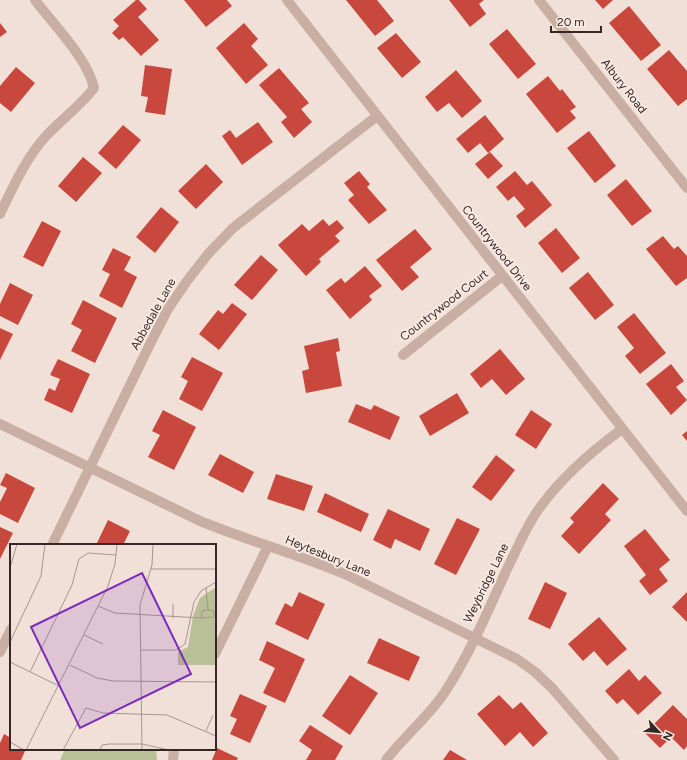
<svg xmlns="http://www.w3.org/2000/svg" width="687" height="760" viewBox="0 0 687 760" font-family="Figtree,sans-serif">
	<rect width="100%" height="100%" fill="#f1e0d7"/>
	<!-- park -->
	<path fill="#b9c097" d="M65 749H156L157 760H60Z"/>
	<!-- building -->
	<path fill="#c9483d" d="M136 0H139L147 9 138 17 159 40 141 56 123 37 119 40 112 33 119 26 113 20Z
		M184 0H227L232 6 206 27Z
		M346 0H377L394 21 375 36Z
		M449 0H484L479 4 486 14 470 27Z
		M595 0H613L603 9Z
		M629 6 661 45 641 61 609 23Z
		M0 23 7 32 0 37Z
		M244 23 258 39 251 46 268 65 246 84 216 48Z
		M507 29 536 64 518 79 489 44Z
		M396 33 421 62 402 78 377 48Z
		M669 50 687 71V99L678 106 647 69Z
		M145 65 172 69 165 115 145 112 148 97 141 96Z
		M16 67 35 83 11 112 0 103V86Z
		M279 68 309 103 301 109 312 122 294 138 281 122 287 117 259 85Z
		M456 70 482 101 462 118 449 103 437 112 425 97Z
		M548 76 560 91 562 89 576 107 570 111 576 118 557 133 526 94Z
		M485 115 504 139 488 153 480 143 468 153 456 139Z
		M258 122 273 142 242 165 222 136 230 130 236 138Z
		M123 125 141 140 116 169 98 153Z
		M589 131 616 166 595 183 567 148Z
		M490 152 503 166 488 179 475 164Z
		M83 157 102 173 76 202 58 186Z
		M206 164 223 182 196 209 178 191Z
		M359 171 370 184 367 187 387 210 369 224 348 200 354 195 344 183Z
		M515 171 527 185 532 181 552 205 525 228 516 216 525 209 514 196 508 201 496 187Z
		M626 179 652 211 632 226 607 195Z
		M161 207 179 222 155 253 136 237Z
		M323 219 329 226 337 220 344 228 335 236 340 241 319 259 321 262 306 276 278 245 302 224 309 231Z
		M42 221 61 231 43 267 23 257Z
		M556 228 580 258 562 273 538 243Z
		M415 229 432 249 410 267 419 277 402 291 376 260Z
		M663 236 674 249 678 246 687 256V278L676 286 646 249Z
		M113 248 131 257 124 270 137 277 122 308 99 296 110 274 102 270Z
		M261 255 278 270 252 300 234 285Z
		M365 266 382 286 369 296 372 300 350 319 326 290 341 278 345 283Z
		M588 272 614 305 595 320 569 288Z
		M10 283 33 295 18 325 0 316V304Z
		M83 300 117 318 95 363 71 351 82 330 71 324Z
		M232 303 247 314 219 350 199 334 218 310 223 314Z
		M634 313 666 353 640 374 625 356 634 348 617 327Z
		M0 328 13 334 0 360Z
		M338 338 340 351 336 352 342 386 306 393 302 371 309 369 304 346Z
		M500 349 525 379 506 395 492 379 481 388 470 374Z
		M192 357 223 373 202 411 179 399 188 381 181 377Z
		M58 359 90 374 72 413 44 400 49 388 55 391 60 379 50 375Z
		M671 364 684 381 676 387 687 400 671 415 646 384Z
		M457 393 469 413 430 436 419 416Z
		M356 404 371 410 374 405 400 417 390 440 348 422Z
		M163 410 196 427 174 470 148 457 160 435 152 431Z
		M531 410 552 424 536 449 515 435Z
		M687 431V441L682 435Z
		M220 454 254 472 243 493 208 475Z
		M496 455 515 470 491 501 472 487Z
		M6 473 35 488 18 523 0 514V502L7 488 0 485Z
		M276 474 313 486 304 511 267 499Z
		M603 483 619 499 605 514 611 520 579 554 561 536 574 522 570 518Z
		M325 493 369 514 361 532 317 512Z
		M388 509 430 529 420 551 395 539 391 549 373 540Z
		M457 518 480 529 456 575 434 564Z
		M108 520 130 531 123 545H96Z
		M0 527 13 533 0 559Z
		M645 529 670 560 659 569 668 581 650 595 639 581 646 575 624 546Z
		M545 582 567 593 550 629 528 619Z
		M299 592 325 604 308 640 275 624 285 603 292 607Z
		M687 592V622L672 607Z
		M599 617 627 649 607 666 594 651 583 661 568 644Z
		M379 638 420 657 409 681 367 663Z
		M267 641 305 659 285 703 263 693 275 668 259 660Z
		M629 669 639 681 645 675 662 693 638 715 623 699 617 704 605 691Z
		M350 675 378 693 350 735 322 716Z
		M240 694 267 706 250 743 230 734 237 719 230 716Z
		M499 695 513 709 521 702 548 733 533 747 520 732 505 746 477 714Z
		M673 705 687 719V746L684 750 671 737 660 748 645 733Z
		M310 725 343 746 335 760H306L312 750 299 741Z
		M4 734 11 738V749H26L21 760H0V743Z
		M217 748 238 758 237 760H212Z
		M450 750 467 760H443Z"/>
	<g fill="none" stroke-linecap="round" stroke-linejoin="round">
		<!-- street -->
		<path stroke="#c9aea3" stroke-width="10" d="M287 0 687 511
			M539 0 687 188
			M0 214C13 187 26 158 46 136 61 120 80 106 94 88 88 59 53 24 35 0
			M403 355 502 276
			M0 424 200 521C249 541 300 555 349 576L517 659 535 672 552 688 614 760
			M52 545 152 340 168 309 187 281 208 254 233 228 377 116
			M0 652 11 629
			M215 654 268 546
			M173 760 174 749
			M386 760C406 734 433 713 450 684 473 647 490 606 508 567 518 547 527 524 541 506 563 476 592 451 622 429"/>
	</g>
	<g text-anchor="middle" stroke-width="3.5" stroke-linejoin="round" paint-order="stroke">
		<!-- street labels -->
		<g font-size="12" fill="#342725" stroke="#f9ebe3">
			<text transform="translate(624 86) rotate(52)" y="4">Albury Road</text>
			<text transform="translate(497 248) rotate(52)" y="4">Countrywood Drive</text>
			<text transform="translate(444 305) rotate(-38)" y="4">Countrywood Court</text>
			<text transform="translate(153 314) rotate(-61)" y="4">Abbedale Lane</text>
			<text transform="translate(328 556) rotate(22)" y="4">Heytesbury Lane</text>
			<text transform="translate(486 583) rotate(-64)" y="4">Weybridge Lane</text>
		</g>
	</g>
	<!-- overview -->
	<g transform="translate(10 544)">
		<rect width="206" height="206" fill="#f1e0d7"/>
		<path d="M206 43V121H168V108L178 103 183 72 190 54Z" fill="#b9c097"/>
		<path fill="none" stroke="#a59690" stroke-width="1" d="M0 24 7 0M141 25H206M163 60V74M88 62 105 69 191 74 192 67 198 66 196 43M191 74 204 73V67L198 66M74 91 93 100M0 98 31 32 35 0M131 106H166L175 100 184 58 191 47 206 38M0 118 49 142M60 121 87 134 103 137 206 138M20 128 62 41 69 15 78 9 106 11M196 187 203 171M0 198 14 206M16 206 98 42 105 20 107 0M53 206 76 164 93 169 157 171 206 192M90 206 92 201 99 200H132L159 206M132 206 130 61 142 21 143 0"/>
		<path fill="#7b2cbf" fill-opacity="0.15" stroke="#7b2cbf" stroke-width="2" d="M132 29 181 130 70 184 21 83Z"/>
		<rect width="206" height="206" fill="none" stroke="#342725" stroke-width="2"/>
	</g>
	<!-- north arrow -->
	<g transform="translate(659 732) rotate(116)" stroke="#f9ebe3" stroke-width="3" paint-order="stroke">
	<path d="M0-3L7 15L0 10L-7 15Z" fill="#342725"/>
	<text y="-6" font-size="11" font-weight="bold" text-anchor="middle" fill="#342725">N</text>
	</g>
	<!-- scale -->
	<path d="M551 26v6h50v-6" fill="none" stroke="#342725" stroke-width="2"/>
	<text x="557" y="26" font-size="12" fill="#342725" stroke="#f9ebe3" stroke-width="3" paint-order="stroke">20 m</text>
</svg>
